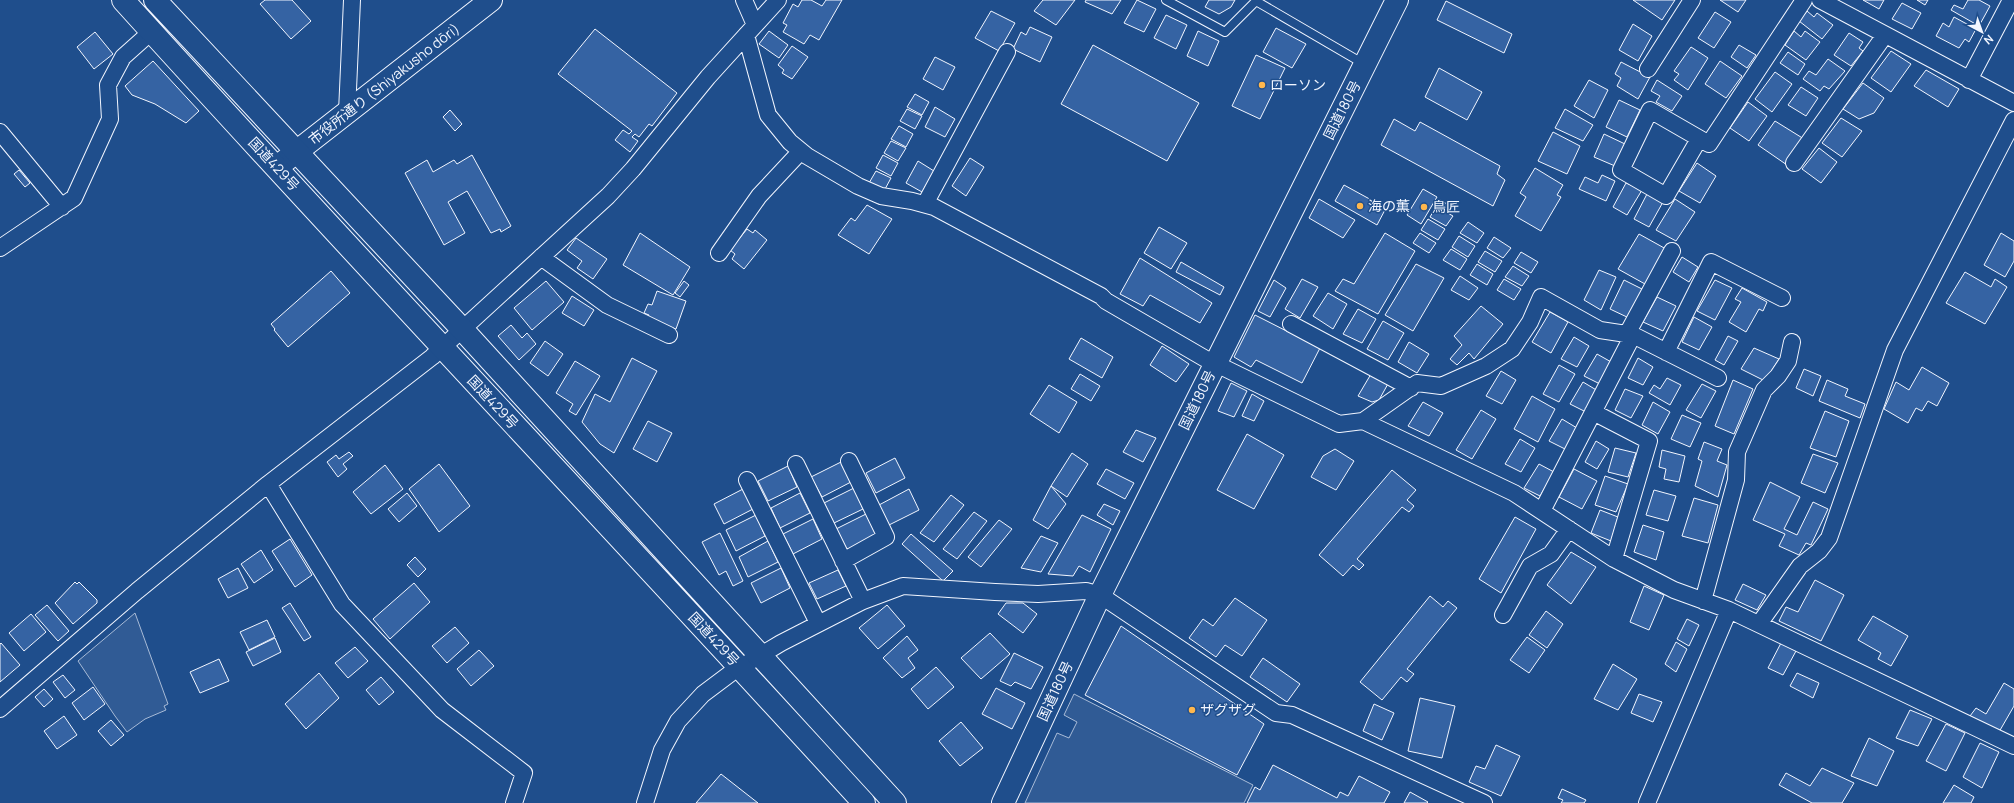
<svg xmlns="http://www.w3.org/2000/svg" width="2014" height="803" viewBox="0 0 2014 803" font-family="Manrope,'Noto Sans JP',sans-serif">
	<rect width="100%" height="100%" fill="#1f4e8c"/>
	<!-- built -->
	<path fill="#305b95" stroke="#a8bbd7" d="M135 613 168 704 164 706 166 710 145 719 127 732 115 716 78 661Z
		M1074 694 1253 785 1244 803H1025L1057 733 1069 738 1077 722 1064 715Z"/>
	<!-- building -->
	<path fill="#3563a3" stroke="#f2f6ff" d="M265 0H292L311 21 291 39 260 4Z
		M802 0H811L822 6 826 0H842L819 40 810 35 804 44 783 32 787 25 783 23 793 4 798 7Z
		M1043 0H1075L1056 25 1034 11Z
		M1086 0H1121L1112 14 1085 2Z
		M1137 0 1156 9 1144 32 1124 23Z
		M1209 0H1235L1231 7 1219 14 1205 7Z
		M1633 0H1675L1662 20Z
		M1720 0H1746L1738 12Z
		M1863 0H1884L1879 9Z
		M1917 0H1928L1925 5Z
		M1968 0H1979L1990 6 1979 26 1951 10 1954 5 1963 9Z
		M1446 1 1512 34 1504 53 1437 20Z
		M1902 3 1921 13 1912 29 1892 19Z
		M991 11 1015 23 999 51 975 38Z
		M1807 11 1814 17 1817 13 1833 25 1822 39 1799 21Z
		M1715 12 1731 22 1714 48 1698 38Z
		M1166 15 1187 25 1176 49 1154 38Z
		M1954 17 1976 29 1969 42 1965 39 1959 48 1936 36 1943 23 1949 27Z
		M1633 24 1652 36 1638 61 1619 50Z
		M1030 27 1052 37 1040 62 1013 49 1021 32 1026 35Z
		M1276 28 1306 44 1292 68 1263 52Z
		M595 29 677 93 652 126 649 124 639 137 635 134 632 137 638 141 630 152 615 140 623 130 629 134 632 131 558 74Z
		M769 31 788 45 779 58 759 44Z
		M1198 31 1219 41 1208 66 1187 56Z
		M1794 31 1801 37 1805 31 1820 42 1806 60 1785 45Z
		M95 32 113 54 94 69 77 47Z
		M1849 33 1863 42 1859 48 1863 51 1851 66 1834 55Z
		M1093 45 1199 103 1167 161 1061 104Z
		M1739 45 1756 55 1747 68 1731 57Z
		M792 46 808 57 792 79 782 73 784 70 778 65Z
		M1691 47 1708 58 1688 90 1674 80 1679 74 1674 71Z
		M1891 51 1911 64 1891 92 1871 78Z
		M1788 52 1805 64 1798 75 1780 63Z
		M1256 55 1285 68 1260 119 1232 106Z
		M935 57 955 67 943 90 923 79Z
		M1828 59 1845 71 1829 89 1824 86 1820 91 1803 79 1809 71 1816 75Z
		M153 61 199 111 186 123 155 104 132 95 125 86Z
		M1720 61 1742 76 1726 98 1705 84Z
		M1621 62 1650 77 1638 99 1617 86 1621 78 1615 74Z
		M1439 68 1482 92 1467 120 1425 97Z
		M1926 70 1959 89 1948 107 1914 86Z
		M1775 72 1792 84 1772 112 1755 99Z
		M1589 80 1608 90 1594 118 1574 106Z
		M1657 80 1682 96 1672 111 1656 102 1660 96 1651 91Z
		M1863 83 1884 98 1874 113 1859 119 1843 109Z
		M1801 87 1818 98 1806 116 1788 105Z
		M915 94 929 102 922 115 907 107Z
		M1619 100 1640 110 1627 137 1606 127Z
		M1748 102 1767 116 1749 141 1730 128Z
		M935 107 955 119 945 137 925 127Z
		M907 109 922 116 915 129 900 121Z
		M1565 109 1593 125 1583 141 1555 128Z
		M450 110 462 124 455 131 443 117Z
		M1841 118 1862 131 1842 157 1822 143Z
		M1394 119 1415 131 1420 122 1500 166 1497 174 1505 180 1493 206 1381 145Z
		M1775 121 1804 139 1787 165 1758 145Z
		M899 126 913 134 906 147 891 139Z
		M1553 132 1580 146 1567 174 1538 161Z
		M1604 134 1625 144 1615 166 1594 157Z
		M891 141 906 148 898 161 884 153Z
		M1819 148 1837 162 1821 183 1802 169Z
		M472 155 511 226 501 232 500 229 491 233 467 191 448 202 465 233 444 245 405 173 427 160 433 172 454 160 457 164Z
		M883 155 898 163 891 176 876 168Z
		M970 158 984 167 966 196 952 186Z
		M918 161 934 171 922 192 906 183Z
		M1697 163 1716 176 1700 203 1679 191Z
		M1535 168 1563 185 1557 195 1561 197 1541 231 1515 216 1526 197 1520 193Z
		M19 170 30 183 25 187 14 174Z
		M876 171 891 178 884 191 869 183Z
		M1602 175 1615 181 1606 201 1579 189 1585 177 1598 183Z
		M1626 183 1642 190 1627 215 1613 207Z
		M1344 185 1386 208 1377 225 1335 201Z
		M1423 189 1437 197 1421 224 1407 215Z
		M1647 194 1663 202 1649 227 1634 219Z
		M1319 199 1355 220 1343 238 1309 218Z
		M1675 199 1695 212 1676 241 1656 230Z
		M1440 200 1447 204 1444 211 1453 216 1446 226 1430 217Z
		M867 205 892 219 869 254 838 235 851 218 855 221Z
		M1428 219 1445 229 1438 240 1421 230Z
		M1468 222 1484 233 1477 243 1460 233Z
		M1159 227 1187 243 1171 269 1144 253Z
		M747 229 753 233 755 230 767 240 744 269 732 259 735 254 730 250Z
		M640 233 690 267 673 295 623 265Z
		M1385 233 1415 251 1378 314 1335 291 1343 279 1354 284Z
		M1420 233 1436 243 1429 253 1413 243Z
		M2001 233 2014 241V261L2005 277 1984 265Z
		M1639 234 1666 249 1645 284 1618 269Z
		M1459 236 1475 246 1468 257 1452 247Z
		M1494 237 1511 248 1503 258 1487 248Z
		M576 238 607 259 593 279 577 268 582 261 567 250Z
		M1451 249 1467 259 1460 270 1443 260Z
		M1485 251 1502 261 1495 272 1478 262Z
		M1521 252 1538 262 1531 273 1514 263Z
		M1682 257 1698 267 1689 282 1673 272Z
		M1140 258 1212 303 1200 323 1150 295 1143 306 1120 294Z
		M1181 262 1224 287 1220 295 1176 272Z
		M1416 264 1444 278 1413 331 1385 315Z
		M1477 264 1493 274 1487 285 1470 275Z
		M1513 266 1529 276 1522 286 1505 277Z
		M1599 270 1616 277 1601 310 1584 300Z
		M331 271 350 293 288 347 274 330 275 329 271 324Z
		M1965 272 1991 287 1995 279 2007 287 1985 324 1946 303Z
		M1460 276 1478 288 1469 300 1451 290Z
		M1302 279 1318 287 1300 318 1285 309Z
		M1504 279 1521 289 1514 300 1497 290Z
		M1274 280 1286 288 1270 317 1258 311Z
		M1624 280 1642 289 1629 318 1610 309Z
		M1715 280 1732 288 1715 320 1697 311Z
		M546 281 564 302 532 330 514 308Z
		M684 281 689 285 680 297 675 293Z
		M1742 288 1767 302 1763 311 1759 309 1746 332 1729 322 1741 302 1735 299Z
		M657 291 686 301 676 329 647 319 649 315 644 313 648 304 652 305Z
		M1328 293 1347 304 1333 329 1313 316Z
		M572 296 594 310 584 326 562 313Z
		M1657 297 1676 306 1663 331 1643 322Z
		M1481 306 1503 324 1474 359 1469 353 1457 365 1450 359 1462 345 1454 336Z
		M1358 309 1376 319 1362 343 1343 334Z
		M1550 312 1568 322 1551 353 1532 342Z
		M1255 315 1320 348 1302 383 1256 360 1251 367 1234 357Z
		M1694 317 1712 327 1699 350 1682 342Z
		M1383 321 1404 333 1388 360 1367 349Z
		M511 325 522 338 527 333 536 344 519 360 498 336Z
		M1728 336 1738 341 1724 365 1715 360Z
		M1574 337 1589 346 1577 367 1561 359Z
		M1081 338 1113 357 1102 378 1069 359Z
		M545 341 563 354 548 376 530 363Z
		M1409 342 1429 354 1417 373 1398 362Z
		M1162 346 1189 364 1176 382 1150 365Z
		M1754 348 1779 359 1765 381 1741 369Z
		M1597 354 1613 363 1600 384 1584 376Z
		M632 358 657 371 614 453 600 444 582 422 595 394 610 402Z
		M1638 358 1653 367 1643 385 1628 378Z
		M575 361 600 376 576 415 569 411 573 404 556 393Z
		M1559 365 1575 374 1559 402 1543 394Z
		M1922 367 1949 383 1937 406 1928 401 1922 411 1916 408 1908 423 1884 409 1896 382 1909 390Z
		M1804 369 1821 376 1813 396 1796 388Z
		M1501 371 1516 380 1502 404 1486 396Z
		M1080 374 1100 386 1091 401 1071 389Z
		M1371 374 1389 382 1379 400 1372 402 1358 396Z
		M1667 378 1681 385 1670 405 1649 393 1654 385 1660 389Z
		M1733 380 1753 389 1734 434 1715 426Z
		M1827 380 1848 389 1845 396 1865 404 1860 418 1819 401Z
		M1583 382 1598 391 1586 412 1570 404Z
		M1231 383 1247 391 1234 417 1218 411Z
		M1702 384 1716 391 1701 418 1686 410Z
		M1049 385 1077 402 1059 433 1030 414Z
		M1625 389 1643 396 1631 418 1615 410Z
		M1252 394 1264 401 1254 421 1242 416Z
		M1532 396 1555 409 1538 442 1514 429Z
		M1423 402 1443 413 1429 436 1408 426Z
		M1653 402 1670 412 1658 434 1642 425Z
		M1481 410 1496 419 1472 459 1456 450Z
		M1825 411 1849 421 1836 457 1810 448Z
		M1682 415 1701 423 1690 447 1671 439Z
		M1562 419 1577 428 1565 449 1549 441Z
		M648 421 672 433 657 462 633 449Z
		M1136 430 1156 438 1143 462 1123 452Z
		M1247 434 1284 455 1254 509 1217 490Z
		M1520 439 1535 448 1521 472 1505 464Z
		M1596 441 1609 449 1597 469 1585 462Z
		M1704 442 1722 449 1717 461 1727 465 1718 497 1695 486 1702 461 1698 459Z
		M1615 448 1636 453 1628 477 1608 472Z
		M1335 449 1354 461 1336 490 1311 477 1323 456Z
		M1662 450 1685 456 1679 482 1664 479 1666 469 1659 467Z
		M349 452 353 456 343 464 347 469 338 477 327 462 336 455 339 459Z
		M1072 453 1088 464 1067 497 1051 486Z
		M1813 454 1838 463 1825 493 1801 483Z
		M895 458 905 478 876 493 866 473Z
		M841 462 851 482 822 497 811 477Z
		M439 464 470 506 439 532 409 489Z
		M1539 464 1554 472 1540 496 1524 488Z
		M385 465 403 489 371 514 353 492Z
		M788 466 797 487 768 501 758 481Z
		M1106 469 1134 483 1125 499 1097 484Z
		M1574 469 1597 481 1582 509 1559 497Z
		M1392 470 1416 490 1407 500 1414 506 1409 512 1402 507 1357 559 1364 565 1359 570 1353 565 1343 576 1319 555Z
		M1605 476 1628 484 1616 512 1595 505Z
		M1770 482 1800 497 1784 529 1797 535 1813 502 1828 509 1811 545 1806 543 1799 555 1779 546 1785 534 1753 520Z
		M1051 486 1066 504 1048 529 1033 520Z
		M854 488 863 509 834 523 824 503Z
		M743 489 753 509 724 524 714 504Z
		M909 489 919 510 889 525 879 505Z
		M1654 490 1676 496 1668 521 1646 515Z
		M407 493 417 506 399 522 388 509Z
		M800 493 810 513 780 528 771 508Z
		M951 495 964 505 934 542 920 533Z
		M1694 498 1718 505 1708 543 1682 536Z
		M1104 504 1120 511 1113 525 1097 515Z
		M1600 510 1618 517 1611 541 1591 533Z
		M974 512 987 521 957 559 943 549Z
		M866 514 876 535 847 550 836 529Z
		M756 515 765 536 736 551 726 530Z
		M1082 515 1111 529 1090 572 1079 566 1073 576 1048 574Z
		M1515 517 1536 529 1501 593 1479 579Z
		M813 519 822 539 793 554 783 534Z
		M999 520 1012 529 981 567 968 557Z
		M1643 525 1664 532 1656 560 1634 552Z
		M720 533 743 581 733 586 726 571 719 575 702 542Z
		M911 534 953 571 943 581 902 544Z
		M1041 536 1058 543 1041 572 1021 568Z
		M290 539 312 575 295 587 272 551Z
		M768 541 778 562 748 577 739 557Z
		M261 550 273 570 254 583 241 564Z
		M1571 552 1596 567 1571 604 1547 585Z
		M415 557 426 569 418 577 407 565Z
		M238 568 248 588 228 598 218 579Z
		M781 568 790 588 761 603 751 583Z
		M838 570 846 586 817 599 809 583Z
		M1815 580 1844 595 1821 641 1779 621 1786 607 1798 612Z
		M75 582 77 584 79 582 97 600V603L73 624 55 603Z
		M414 583 430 602 390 639 373 619Z
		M1743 584 1766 595 1757 610 1735 600Z
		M1644 586 1664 595 1649 630 1630 622Z
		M1430 596 1443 607 1448 601 1457 608 1407 669 1414 674 1407 682 1401 677 1382 700 1360 682Z
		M1235 598 1267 620 1242 656 1225 645 1216 657 1189 638 1203 619 1213 626Z
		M290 603 311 637 304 641 282 608Z
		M1006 603H1023L1037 614 1023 633 998 614Z
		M47 605 69 631 58 641 35 615Z
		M887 605 905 626 878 649 859 628Z
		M1546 611 1563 624 1547 648 1529 635Z
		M31 614 46 632 24 651 9 633Z
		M1873 616 1908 636 1891 666 1878 659 1881 653 1858 640Z
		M1687 619 1699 625 1689 646 1677 639Z
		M267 620 275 637 249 650 240 632Z
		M1121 626 1264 724 1237 775 1085 695Z
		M455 627 469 643 447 663 432 646Z
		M990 633 1010 654 981 679 961 658Z
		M907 636 918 650 908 658 915 668 902 678 883 658Z
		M1527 637 1545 650 1529 673 1510 660Z
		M275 638 281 652 253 666 246 652Z
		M1676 642 1687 649 1676 672 1665 664Z
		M1 643 20 665 0 682V644Z
		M1781 643 1796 651 1783 675 1768 668Z
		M355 647 368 661 348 678 335 663Z
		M479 650 494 666 471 686 457 669Z
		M1014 653 1043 667 1031 689 1015 682 1011 686 1000 681Z
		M1263 658 1300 684 1287 702 1250 677Z
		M219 659 229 681 200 693 190 672Z
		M1613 664 1637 679 1618 710 1594 699Z
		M936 667 954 687 928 709 911 689Z
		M319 673 339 698 306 729 285 704Z
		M1797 673 1819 683 1813 698 1790 686Z
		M63 675 75 690 65 698 53 682Z
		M381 677 394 692 379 705 366 690Z
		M2004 683 2014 689V706L1999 732 1970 716 1976 708 1986 714Z
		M93 687 105 704 84 720 72 703Z
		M996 688 1025 703 1012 729 982 714Z
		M44 689 53 699 44 707 35 697Z
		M1639 694 1662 702 1653 722 1631 713Z
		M1420 698 1455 706 1442 758 1408 751Z
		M1374 704 1394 713 1382 740 1363 731Z
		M1910 710 1932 719 1918 746 1896 738Z
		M64 716 77 735 57 749 44 731Z
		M111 720 124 735 111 746 98 731Z
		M961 722 983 748 960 766 939 741Z
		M1946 724 1965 733 1946 771 1926 761Z
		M1869 738 1894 751 1877 786 1851 776Z
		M1980 743 1999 752 1982 788 1963 777Z
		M1496 745 1520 756 1501 796 1469 782 1476 766 1485 769Z
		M1273 765 1337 798 1340 792 1348 796 1359 776 1390 792 1384 803H1247L1255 787 1260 790Z
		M1822 768 1854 783 1842 803H1812L1779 785 1786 773 1810 786Z
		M721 774 758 803H696Z
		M1954 785 1974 797 1971 803H1943Z
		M1562 789 1586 800 1584 803H1561L1563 800 1558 798Z
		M1410 792 1428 802 1427 803H1404Z"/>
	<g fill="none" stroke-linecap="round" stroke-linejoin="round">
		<defs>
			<path id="lane" d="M1166 0 1225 32 1256 1 1364 64"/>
			<path id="street" d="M744 0 755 25
				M1820 0 2014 103
				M746 35 768 115 790 142 807 156 858 186 881 196 912 201 934 207 1101 296 1106 301 1204 358 1339 424 1363 421 1417 383 1441 386 1486 366 1512 349 1530 322 1541 297 1600 330 1633 335 1718 378
				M1648 69 1692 0
				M1969 80 2011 0
				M347 112 352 0
				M0 132 62 207
				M1699 139 1666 196 1621 170 1650 110 1709 144 1804 0
				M1794 163 1885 35
				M925 204 1007 52
				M0 248 74 198 110 119 108 85 123 57 151 32
				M719 253 759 196 801 151
				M541 257 607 305 669 335
				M1291 324 1411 388
				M1627 334 1672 251
				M1666 352 1711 262 1782 298
				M1593 412 1649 441 1614 559
				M1363 421 1514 493 1614 559 1674 590 1729 610 2014 746
				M796 464 863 601
				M747 480 818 623
				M268 484 342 604 442 710 524 773 514 803
				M1542 511 1633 335
				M843 561 886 537 849 461
				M1703 601 1736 480 1737 452 1764 390 1778 376 1788 361 1792 342
				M1503 615 1530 566 1551 554 1569 529
				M1759 624 1800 566 1819 551 1829 538 1895 350 2014 120
				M0 709 137 591 268 484 432 357 608 196 633 169 708 77 778 0
				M645 803 662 750 678 721 703 694 731 673 781 643 863 601 903 586 995 592 1038 594 1086 591 1100 595 1276 713 1292 715 1484 803
				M1647 803 1729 610"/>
			<path id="secondary" d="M277 167 491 0"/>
			<path id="highway" d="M123 0C367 270 619 534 864 803
				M155 0 462 329 895 803
				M1003 803 1100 595 1397 0"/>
		</defs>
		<!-- lane casing -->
		<use href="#lane" stroke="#f2f6ff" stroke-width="10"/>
		<!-- street casing -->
		<use href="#street" stroke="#f2f6ff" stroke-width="18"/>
		<!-- secondary casing -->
		<use href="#secondary" stroke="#f2f6ff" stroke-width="24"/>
		<!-- highway casing -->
		<use href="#highway" stroke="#f2f6ff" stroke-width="24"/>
		<!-- lane -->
		<use href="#lane" stroke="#1f4e8c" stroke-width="8"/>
		<!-- street -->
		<use href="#street" stroke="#1f4e8c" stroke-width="16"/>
		<!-- secondary -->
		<use href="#secondary" stroke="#1f4e8c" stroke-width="22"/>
		<!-- highway -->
		<use href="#highway" stroke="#1f4e8c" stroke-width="22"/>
	</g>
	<!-- markers -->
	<g fill="#ffb74d" stroke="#1f4e8c" stroke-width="1.5">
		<circle cx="1262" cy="85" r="4"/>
		<circle cx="1360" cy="206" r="4"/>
		<circle cx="1424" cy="207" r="4"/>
		<circle cx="1192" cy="710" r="4"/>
	</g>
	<g text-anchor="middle" stroke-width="3" stroke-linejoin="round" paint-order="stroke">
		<!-- street labels -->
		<g font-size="14" fill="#f2f6ff" stroke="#1f4e8c">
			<text transform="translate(384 84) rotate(-38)" y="5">市役所通り (Shiyakusho dōri)</text>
			<text transform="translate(1342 110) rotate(-63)" y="5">国道180号</text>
			<text transform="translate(274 164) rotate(47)" y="5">国道429号</text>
			<text transform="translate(1197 400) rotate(-64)" y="5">国道180号</text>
			<text transform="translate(493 402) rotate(47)" y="5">国道429号</text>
			<text transform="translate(714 639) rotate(47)" y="5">国道429号</text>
			<text transform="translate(1055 691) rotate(-65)" y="5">国道180号</text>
		</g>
		<!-- poi labels -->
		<g font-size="14" fill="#f2f6ff" stroke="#1f4e8c" text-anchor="start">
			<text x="1270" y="90">ローソン</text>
			<text x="1368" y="211">海の薫</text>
			<text x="1432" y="212">鳥匠</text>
			<text x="1200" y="715">ザグザグ</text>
		</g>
	</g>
	<!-- north arrow -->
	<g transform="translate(1982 32) rotate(139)" stroke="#1f4e8c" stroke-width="3" paint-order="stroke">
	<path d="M0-3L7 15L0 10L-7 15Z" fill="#f2f6ff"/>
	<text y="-6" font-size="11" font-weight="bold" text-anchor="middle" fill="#f2f6ff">N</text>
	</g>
</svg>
